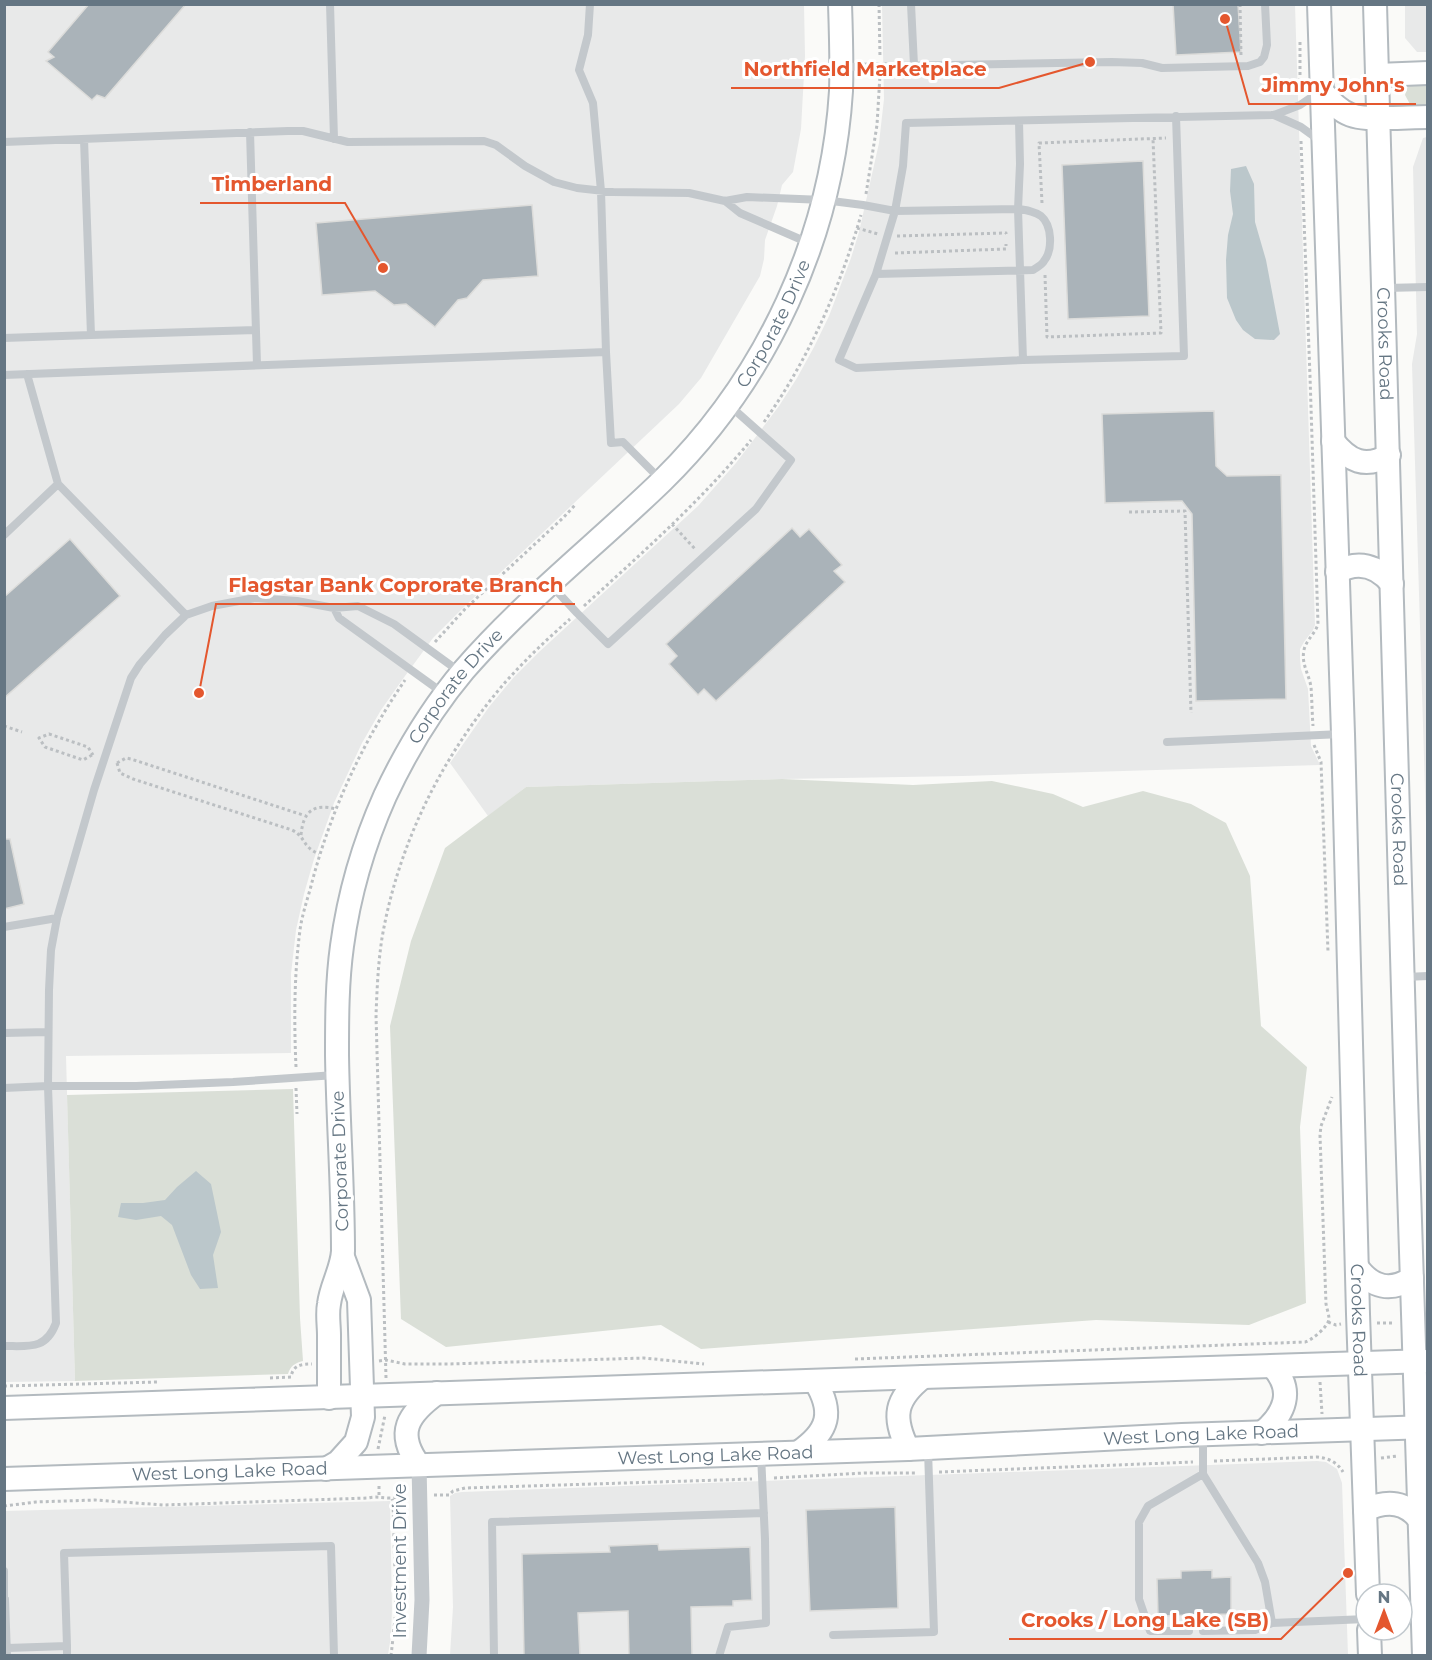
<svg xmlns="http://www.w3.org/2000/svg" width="1432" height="1660" viewBox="0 0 1432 1660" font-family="Montserrat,sans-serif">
	<rect width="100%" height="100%" fill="#fafaf8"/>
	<!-- built -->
	<path fill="#e8e9e9" d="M5 5H804L805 56 801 129 793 172 782 185 777 206 765 240 764 259 760 276 701 378 679 404 464 607 433 638 405 676 381 710 362 743 334 803 314 859 304 894 296 930 291 974V1053L66 1056 75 1381 5 1382Z
		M882 5H1295L1315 625 1313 630 1304 642 1300 649V659L1301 669 1308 689 1311 746 1320 765 963 776 782 779 526 787 488 816 450 763 489 707 514 677 539 652 698 506 736 463 779 406 797 378 814 347 829 316 851 258 859 232 879 143 884 99Z
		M1405 5H1427V52H1417L1405 38Z
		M1427 137V856L1412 364 1417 334 1413 167 1423 138Z
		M1317 1461 1326 1462 1337 1469 1342 1483 1348 1655H450L453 1607 450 1496 455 1493 462 1492Z
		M390 1501 392 1609 391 1636 388 1655H5L4 1511Z"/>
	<!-- green -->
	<path fill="#dadfd7" d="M1427 81V108L1411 106 1405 95 1407 88 1410 84Z
		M782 779 913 785 992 781 1053 794 1083 807 1143 791 1191 804 1226 823 1250 876 1261 1026 1307 1067 1300 1127 1306 1303 1249 1325 1096 1320 701 1349 661 1325 446 1347 401 1319 390 1026 411 941 445 848 526 787Z
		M293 1089 300 1318 303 1361C295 1363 290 1366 288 1374L75 1381 67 1095Z"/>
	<!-- water -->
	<path fill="#bbc7cb" d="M1246 166 1254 184 1255 222 1266 260 1280 334 1274 340 1255 339 1243 330 1236 320 1227 298 1226 260 1228 235 1233 214 1230 191 1231 169Z
		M196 1171 211 1184 221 1232 213 1255 218 1288 200 1289 191 1275 172 1225 161 1216 136 1220 118 1217 121 1203H143L165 1200 177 1187Z"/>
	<!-- building -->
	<path fill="#aab3b9" stroke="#dcdcda" stroke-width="1.5" d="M89 4H186L105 98 97 95 92 100 46 61 54 57 48 52Z
		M1173 4H1238L1241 52 1176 55Z
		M1143 161 1149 316 1068 319 1062 165Z
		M532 205 538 276 483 280 467 298 458 300 435 327 406 304 394 305 375 291 322 295 316 223Z
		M1214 411 1216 466 1227 476 1281 475 1286 699 1196 701 1192 514 1182 501 1105 503 1102 414Z
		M792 528 800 537 809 529 842 565 834 571 845 582 716 701 704 689 698 695 669 664 677 656 666 644Z
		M70 539 120 596 4 698V597Z
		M4 839H10L24 904 4 909Z
		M895 1507 898 1608 810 1611 806 1510Z
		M658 1544 659 1550 750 1547 752 1600 733 1601V1606L691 1607 692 1656H629L628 1611 578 1613 580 1656H524L522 1554 610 1552 609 1546Z
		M1212 1570V1578L1231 1577V1614L1158 1616 1157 1579 1181 1578V1571Z"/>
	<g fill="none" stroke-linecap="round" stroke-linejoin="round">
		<defs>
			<g id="secondary">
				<path id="s1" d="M1319 4 1343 734 1358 1314 1368 1594"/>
				<path id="s2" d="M1375 4 1406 1096 1424 1656"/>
				<path d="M1377 75 1428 73"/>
				<path d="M1321 90C1343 118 1355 119 1389 118 1402 118 1415 117 1428 117"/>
				<path d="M1333 441C1349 461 1365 469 1389 455"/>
				<path d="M1337 572C1358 560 1377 565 1392 584"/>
				<path d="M1357 1267C1372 1288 1391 1292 1412 1278"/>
				<path id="s3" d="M329 1398C329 1377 329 1356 329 1335 329 1325 327 1314 329 1304 331 1286 342 1269 343 1251 343 1186 338 1121 337 1055 337 1019 337 982 342 946 349 894 364 843 385 796 406 751 432 708 464 670 524 601 597 544 662 481 767 378 832 237 841 91 842 62 841 33 840 4"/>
				<path d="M4 1408 923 1377 1428 1361"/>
				<path d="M1262 1433C1285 1414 1295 1390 1272 1366"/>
				<path d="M908 1449C892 1417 895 1399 923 1377"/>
				<path d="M799 1452C829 1431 834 1412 815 1381"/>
				<path d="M419 1465C395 1433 408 1414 437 1393"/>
				<path d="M326 1469 338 1462 356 1442 363 1417 359 1300 343 1257"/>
				<path id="s4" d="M4 1479 908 1449 1182 1435 1428 1427"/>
				<path d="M1365 1510C1387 1500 1407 1501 1421 1522"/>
				<path d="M1369 1630 1370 1656"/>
			</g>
		</defs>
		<!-- secondary casing -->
		<use href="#secondary" stroke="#b3babf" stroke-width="26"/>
		<!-- path -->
		<path stroke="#bbbfc2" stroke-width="3" stroke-dasharray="3 3" stroke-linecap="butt" d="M879 4 880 57
			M1240 4 1241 56
			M1300 42V93
			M1301 141 1310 376 1318 624C1315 634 1306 640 1304 650 1301 664 1309 674 1311 687 1312 700 1312 713 1313 726
			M866 194 877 125 880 75
			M1042 203 1039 143 1166 138
			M857 228 878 234
			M897 236 1006 233V234
			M895 253 1006 249V244
			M1045 275 1047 337 1161 333 1153 139
			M764 422C808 360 840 288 861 215
			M1129 512 1185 511 1191 713
			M672 524 695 549
			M584 606C642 553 701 501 751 440
			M435 642 465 609 564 517 575 505
			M4 726 22 732
			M1314 745 1321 762 1328 952
			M92 755 83 760 45 747 39 738 49 734 88 747 93 755
			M117 763 120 773 133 779 292 830C306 837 302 847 319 854
			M117 763 126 758 131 759 306 816
			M301 835C303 812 313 803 336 809
			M296 1067C294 1021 294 976 300 930 302 915 307 901 311 886 330 812 362 743 405 680
			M296 1088 297 1114
			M1328 1322 1336 1325 1341 1324
			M1377 1323H1395
			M855 1359 1305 1342C1312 1340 1328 1327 1329 1319 1329 1315 1327 1309 1326 1304L1320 1135 1321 1126 1332 1097
			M379 1361 386 1360 405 1364H449L644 1358 704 1364
			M270 1378 291 1377C293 1365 301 1364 312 1364
			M386 1378 376 1015C377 990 378 964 382 938 398 845 441 758 502 686 523 662 546 640 570 619
			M1320 1382 1322 1414
			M4 1386 158 1382
			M378 1449 385 1415
			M1381 1458 1398 1456
			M1214 1461 1317 1457C1328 1458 1337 1462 1343 1472
			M939 1472 1193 1462
			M774 1478 864 1473H917
			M379 1486V1497
			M434 1495H449L453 1491 465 1488 752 1479
			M4 1506 36 1502 95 1500 163 1505 368 1498C376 1496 382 1498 390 1498 394 1498 401 1496 406 1496
			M391 1656 396 1610 393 1502 392 1499"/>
		<!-- lane -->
		<path stroke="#c3c8cc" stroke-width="8" d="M330 4 334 139
			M590 4 588 35 579 70 593 103 601 191 606 352
			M911 4 914 65
			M843 67 1112 62 1142 63 1162 68 1248 66 1260 62 1264 57 1267 45 1265 4
			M1274 115 1301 127 1319 140
			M1019 121 1020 164 1018 209 1023 360 1184 356 1176 116
			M250 132 257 365
			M84 139 91 335 256 330
			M4 142 288 131H303L348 142 484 141 496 145 525 166 554 182 577 188 613 192 689 193 725 201 747 197 824 200 863 205 895 211 903 166 906 123 1274 115 1300 105 1319 92
			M725 201 740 213 809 243
			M1018 209C1026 210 1034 211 1041 216 1052 225 1053 250 1044 261 1042 265 1037 267 1033 270L876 274 895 211Z
			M876 274 839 360 856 368 1023 360
			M1385 288 1428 287
			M4 338 91 335
			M27 374 58 484
			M4 375 606 352 611 443 623 442 661 480
			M4 535 58 484 186 615
			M552 586 577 613 608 644 756 509 791 460 729 405
			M334 608 339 618 443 693
			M1167 742 1342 734
			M4 927 57 918
			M1405 977 1428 976
			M4 1033 48 1032
			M336 1075 233 1082 136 1086H48L49 990 51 950 57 918 94 790 131 678 140 664 165 635 186 615 212 606 255 598 297 601 334 608 358 606 394 624 460 672
			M4 1088 48 1086 56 1323C46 1350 29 1346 4 1346
			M1203 1438V1474L1258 1563 1265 1582 1272 1623
			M4 1571V1599
			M5 1599 7 1656
			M1189 1631H1150L1139 1599V1522L1148 1506 1203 1474
			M1203 1631 1255 1630 1272 1623 1366 1619
			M833 1635 934 1632 928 1450
			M67 1646V1656
			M7 1648 67 1646 64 1553 331 1546 334 1656
			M494 1656 492 1522 764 1513
			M719 1656 728 1627 766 1623 765 1539 761 1455"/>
		<!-- street -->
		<path stroke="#c3c8cc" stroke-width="15" d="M419 1465 422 1600 419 1656"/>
		<!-- secondary -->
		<use href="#secondary" stroke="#fff" stroke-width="22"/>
	</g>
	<g text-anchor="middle" stroke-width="6" stroke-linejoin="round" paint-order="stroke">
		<!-- street labels -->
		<g font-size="18" fill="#657683" stroke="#fff">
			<text dy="6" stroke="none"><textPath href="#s3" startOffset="1228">Corporate Drive</textPath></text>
			<text dy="6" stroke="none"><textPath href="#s2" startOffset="340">Crooks Road</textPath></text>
			<text dy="6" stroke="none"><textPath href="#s3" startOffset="742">Corporate Drive</textPath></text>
			<text dy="6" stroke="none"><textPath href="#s2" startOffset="826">Crooks Road</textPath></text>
			<text transform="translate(340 1161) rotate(-92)" y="6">Corporate Drive</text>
			<text dy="6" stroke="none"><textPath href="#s1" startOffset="1317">Crooks Road</textPath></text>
			<text dy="6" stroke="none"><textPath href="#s4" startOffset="1198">West Long Lake Road</textPath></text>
			<text dy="6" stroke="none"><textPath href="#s4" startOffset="712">West Long Lake Road</textPath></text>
			<text dy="6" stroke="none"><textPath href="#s4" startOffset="226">West Long Lake Road</textPath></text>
			<text transform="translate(400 1561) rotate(-90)" y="6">Investment Drive</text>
		</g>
	</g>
	<!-- callouts -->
	<path fill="none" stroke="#e4572e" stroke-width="2" d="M1090 62L999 88H731M1225 19L1249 104H1416M383 268L345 203H200M199 693L216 604H575M1348 1573L1281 1639H1009"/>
	<g fill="#e4572e" stroke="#fff" stroke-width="2">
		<circle cx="1090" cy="62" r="6"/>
		<circle cx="1225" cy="19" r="6"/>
		<circle cx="383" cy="268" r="6"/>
		<circle cx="199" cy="693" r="6"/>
		<circle cx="1348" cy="1573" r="6"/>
	</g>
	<g font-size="20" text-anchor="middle" font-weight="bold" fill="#e4572e" stroke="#fff" stroke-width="6" stroke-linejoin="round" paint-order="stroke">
		<text x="865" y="76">Northfield Marketplace</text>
		<text x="1333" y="92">Jimmy John's</text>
		<text x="272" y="191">Timberland</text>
		<text x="396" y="592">Flagstar Bank Coprorate Branch</text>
		<text x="1145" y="1627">Crooks / Long Lake (SB)</text>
	</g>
	<!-- border -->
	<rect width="1432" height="1660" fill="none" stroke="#657683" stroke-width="12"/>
	<!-- north arrow -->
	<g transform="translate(1384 1612)"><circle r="28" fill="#ffffff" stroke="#c1c8cd" stroke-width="1.5"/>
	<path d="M0-4.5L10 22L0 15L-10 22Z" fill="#e4572e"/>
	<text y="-9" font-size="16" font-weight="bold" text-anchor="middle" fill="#657683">N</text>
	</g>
</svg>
